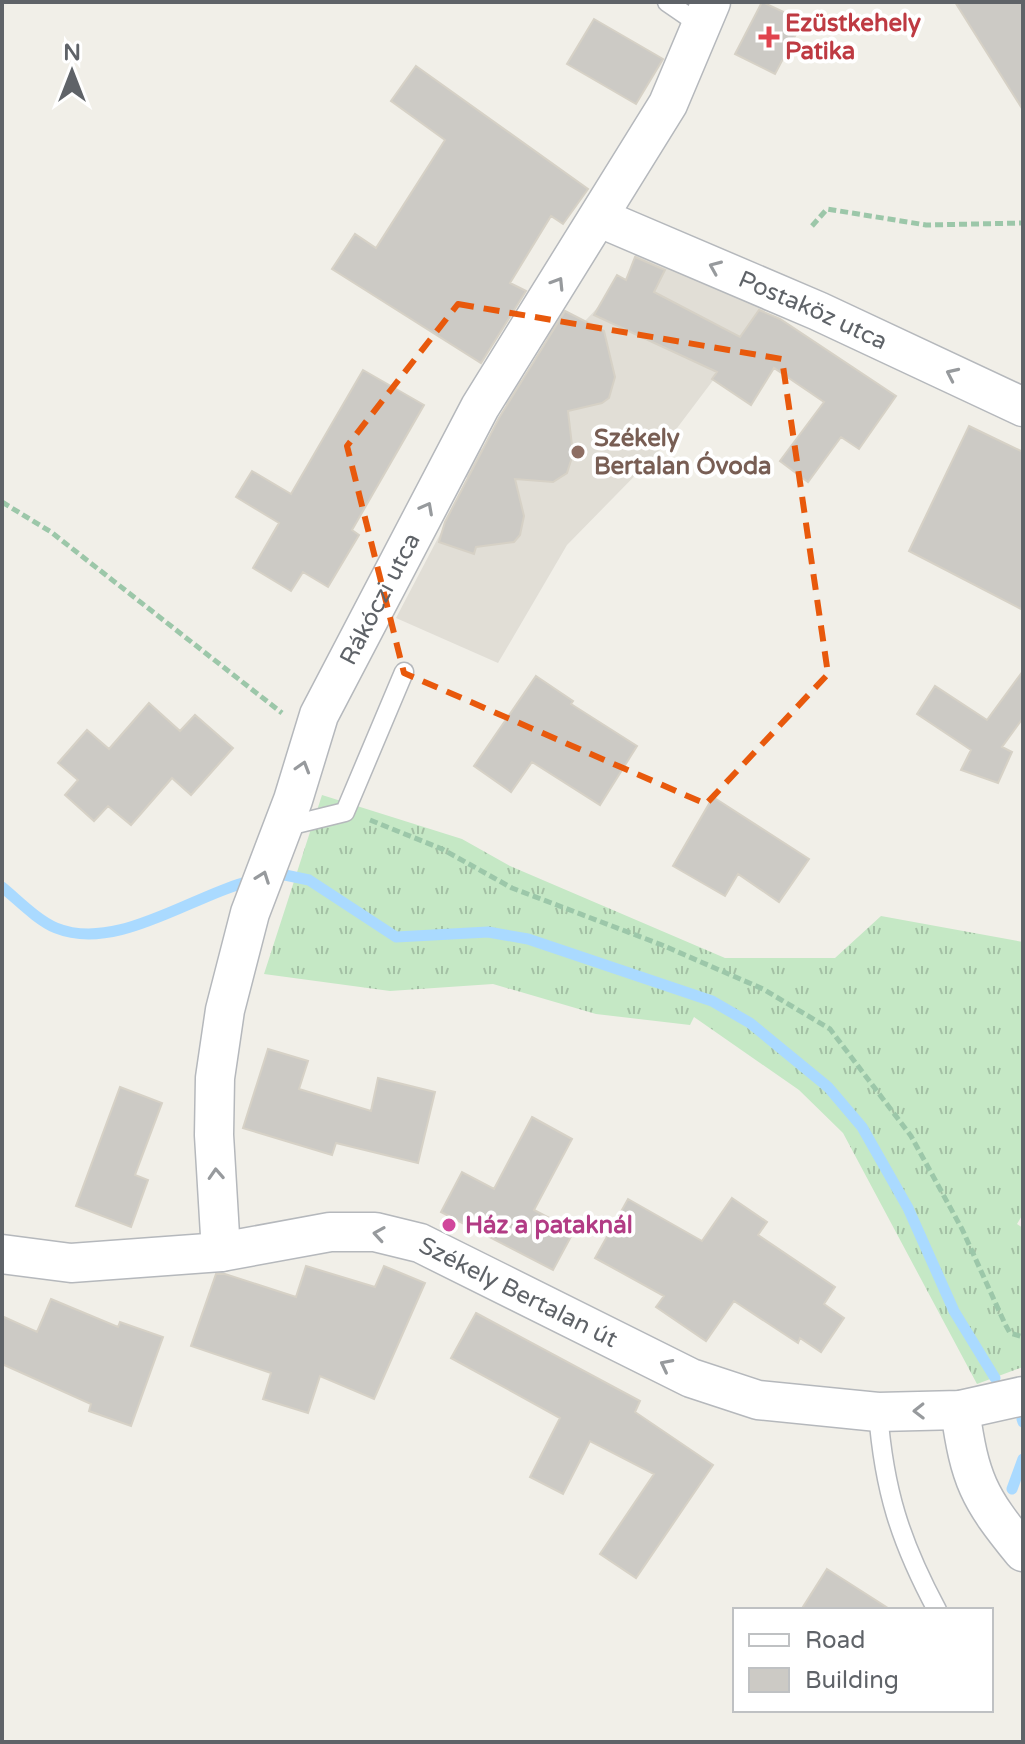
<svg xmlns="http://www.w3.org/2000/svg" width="1025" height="1744" viewBox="0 0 1025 1744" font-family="'Varela Round',sans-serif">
	<defs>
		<pattern id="grass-tufts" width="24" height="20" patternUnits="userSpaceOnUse" patternTransform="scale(2)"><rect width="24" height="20" fill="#c5e8c5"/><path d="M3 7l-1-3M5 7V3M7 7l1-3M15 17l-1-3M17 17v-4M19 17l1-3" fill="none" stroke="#a3c0a4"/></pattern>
	</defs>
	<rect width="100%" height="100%" fill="#f1efe8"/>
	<!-- education -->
	<path fill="#e1ded6" d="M638 248 766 310 662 448 567 545 498 663 396 618 469 479 460 473 476 446 494 456 521 416 501 401 516 377 532 387 557 345 541 336 558 307 585 321 599 306 617 275 626 279Z"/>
	<!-- grass -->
	<path fill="url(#grass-tufts)" d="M322 795 462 839 510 866 725 958H835L881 916 1023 942V1214L1017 1224 1023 1228V1367L977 1384 843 1133 799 1090 694 1017 690 1025 596 1014 493 984 390 991 264 974Z"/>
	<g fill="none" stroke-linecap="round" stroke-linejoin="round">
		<!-- stream -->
		<path stroke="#aadaff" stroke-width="11" d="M272 877 285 875 309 880 396 937 488 932 528 939 712 1001 750 1023 828 1087 862 1127 908 1208 954 1311 995 1378
			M2 887C18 900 37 920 56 928 118 953 194 893 255 880
			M1022 1419 1023 1422
			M1012 1489 1023 1459"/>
	</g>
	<!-- building -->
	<path fill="#cccac5" stroke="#d6d1c6" stroke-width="2" d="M762 2 803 21 775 74 735 54Z
		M955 2H1023V110Z
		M594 19 663 59 636 104 567 64Z
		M416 66 588 189 563 224 551 216 510 283 526 291 481 363 332 269 355 234 376 248 445 140 391 101Z
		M635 257 665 270 654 292 740 337 759 310 780 319 896 396 859 449 841 437 808 482 780 461 824 402 774 368 751 405 712 379 717 372 594 315 617 275 626 280Z
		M565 311 604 331 615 377 609 398 602 403 568 411 573 454 567 473 553 482 515 479 524 516 520 535 514 542 476 547 474 554 439 542 445 522 499 418Z
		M363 370 424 405 352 530 359 535 328 587 303 572 291 591 253 568 279 523 236 497 252 471 291 494Z
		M969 426 1023 452V610L909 551Z
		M1023 671V718L1002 747 1012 752 998 783 961 770 971 750 917 714 935 686 987 720Z
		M536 676 573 701 571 704 637 746 600 805 532 762 511 792 474 766Z
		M149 703 180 731 195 715 233 748 191 795 172 778 131 825 108 806 94 821 65 795 78 780 58 763 87 730 109 749Z
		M713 797 809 859 779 902 738 874 725 896 673 866Z
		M268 1049 308 1061 299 1089 371 1111 378 1078 435 1092 418 1163 336 1143 332 1155 243 1128Z
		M120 1087 162 1103 135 1175 148 1180 131 1227 76 1206Z
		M532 1117 572 1139 534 1210 574 1231 553 1270 441 1212 462 1172 494 1189Z
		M732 1198 767 1222 758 1235 835 1287 824 1304 844 1318 821 1352 800 1338 798 1343 734 1301 706 1341 656 1307 664 1296 595 1258 628 1199 702 1241Z
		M306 1266 375 1287 384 1266 425 1283 374 1399 320 1376 308 1413 263 1399 271 1373 191 1346 216 1274H225L296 1297Z
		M51 1299 118 1327 120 1322 163 1337 131 1426 89 1411 91 1404 2 1364V1316L37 1332Z
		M476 1313 640 1401 635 1412 713 1465 636 1578 600 1554 654 1474 590 1441 563 1494 530 1477 560 1418 451 1358Z
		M827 1569 891 1610H801Z"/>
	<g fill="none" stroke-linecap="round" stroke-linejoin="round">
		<defs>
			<path id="lane" d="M667 2 699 24
				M284 827 345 812 404 672
				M878 1412C884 1490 900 1541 937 1610"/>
			<g id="street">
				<path id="s1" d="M600 218 818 311 1023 407"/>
				<path id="s2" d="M221 1252 214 1135 215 1078 225 1010 250 913 293 800 319 715 480 407 668 104 711 2"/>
				<path id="s3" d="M2 1254 71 1263 221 1252 330 1232H375L420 1243 691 1378 758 1400 878 1412 960 1410 1023 1396"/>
				<path d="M960 1410C970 1480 978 1497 1023 1552"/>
			</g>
		</defs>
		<!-- lane casing -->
		<use href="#lane" stroke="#b5b8bc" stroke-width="21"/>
		<!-- street casing -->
		<use href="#street" stroke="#b5b8bc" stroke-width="41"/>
		<!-- path -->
		<path stroke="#9cc7a9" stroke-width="5" stroke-dasharray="8 4" stroke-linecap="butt" d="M812 226 827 209 926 225 1023 223
			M2 502 51 532 282 713
			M370 820 442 849 512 888 662 945 763 989 830 1029 911 1136 962 1229 1005 1324 1010 1333 1023 1337"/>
		<!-- lane -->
		<use href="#lane" stroke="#fff" stroke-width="18"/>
		<!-- street -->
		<use href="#street" stroke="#fff" stroke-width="38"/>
	</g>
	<!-- one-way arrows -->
	<defs><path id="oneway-chevron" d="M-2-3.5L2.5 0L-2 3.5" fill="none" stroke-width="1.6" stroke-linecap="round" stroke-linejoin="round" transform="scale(2)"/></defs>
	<g stroke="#979a9d">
		<use href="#oneway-chevron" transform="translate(715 267) rotate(-157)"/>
		<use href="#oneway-chevron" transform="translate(558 283) rotate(-58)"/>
		<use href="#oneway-chevron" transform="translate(952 374) rotate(-155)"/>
		<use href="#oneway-chevron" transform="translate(427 508) rotate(-62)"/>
		<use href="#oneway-chevron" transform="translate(303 767) rotate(-73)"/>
		<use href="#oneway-chevron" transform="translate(263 877) rotate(-70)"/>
		<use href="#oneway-chevron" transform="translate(216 1174) rotate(-93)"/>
		<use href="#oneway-chevron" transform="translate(379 1234) rotate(-171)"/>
		<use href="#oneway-chevron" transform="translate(666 1365) rotate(-153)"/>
		<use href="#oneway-chevron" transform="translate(919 1411) rotate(179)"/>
	</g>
	<!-- marked area -->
	<path fill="none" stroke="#e8590c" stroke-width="6" stroke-dasharray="16 10" stroke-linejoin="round" d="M458 304 782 359 828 674 706 804 404 673 347 446Z"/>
	<!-- markers -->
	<path fill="#e0444e" stroke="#fff" stroke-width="3" d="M765 25h8v8h8v8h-8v8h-8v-8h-8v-8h8z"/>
	<circle fill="#8d6e63" stroke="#fff" stroke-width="3" cx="578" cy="452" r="8"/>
	<circle fill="#d1479c" stroke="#fff" stroke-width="3" cx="449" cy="1225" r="8"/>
	<g text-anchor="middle" stroke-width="8" stroke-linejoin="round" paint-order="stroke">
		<!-- health labels -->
		<g font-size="24" font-weight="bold" fill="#be3a42" stroke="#fff" text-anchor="start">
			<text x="785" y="31">Ezüstkehely<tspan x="785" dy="28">Patika</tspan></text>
		</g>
		<!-- street labels -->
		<g font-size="24" fill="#5f6368" stroke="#fff">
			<text dy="8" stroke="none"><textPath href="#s1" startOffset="232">Postaköz utca</textPath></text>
			<text dy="8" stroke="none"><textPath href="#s2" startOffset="684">Rákóczi utca</textPath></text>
			<text dy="8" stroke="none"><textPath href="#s3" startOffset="532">Székely Bertalan út</textPath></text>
		</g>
		<!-- education labels -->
		<g font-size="24" font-weight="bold" fill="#785e54" stroke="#fff" text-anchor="start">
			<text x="594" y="446">Székely<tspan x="594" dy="28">Bertalan Óvoda</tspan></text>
		</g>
		<!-- hotel labels -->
		<g font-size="24" font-weight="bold" fill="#b23c85" stroke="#fff" text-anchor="start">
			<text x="465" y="1233">Ház a pataknál</text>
		</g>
	</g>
	<!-- border -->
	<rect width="1025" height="1744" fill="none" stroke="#5f6368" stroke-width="8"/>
	<!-- legend -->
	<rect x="733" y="1608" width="260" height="104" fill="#ffffff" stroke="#bfc1c3" stroke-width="2"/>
	<rect x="749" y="1634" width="40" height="12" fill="#ffffff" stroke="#bfc1c3" stroke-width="2"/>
	<text x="805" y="1648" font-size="24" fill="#5f6368">Road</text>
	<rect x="749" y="1668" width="40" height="24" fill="#cccac5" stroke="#bfc1c3" stroke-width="2"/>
	<text x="805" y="1688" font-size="24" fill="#5f6368">Building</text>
	<!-- north arrow -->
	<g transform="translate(72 72)" stroke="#ffffff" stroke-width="6" paint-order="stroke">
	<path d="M0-6L14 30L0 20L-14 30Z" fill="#5f6368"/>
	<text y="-12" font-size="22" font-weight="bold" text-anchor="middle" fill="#5f6368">N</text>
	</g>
</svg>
